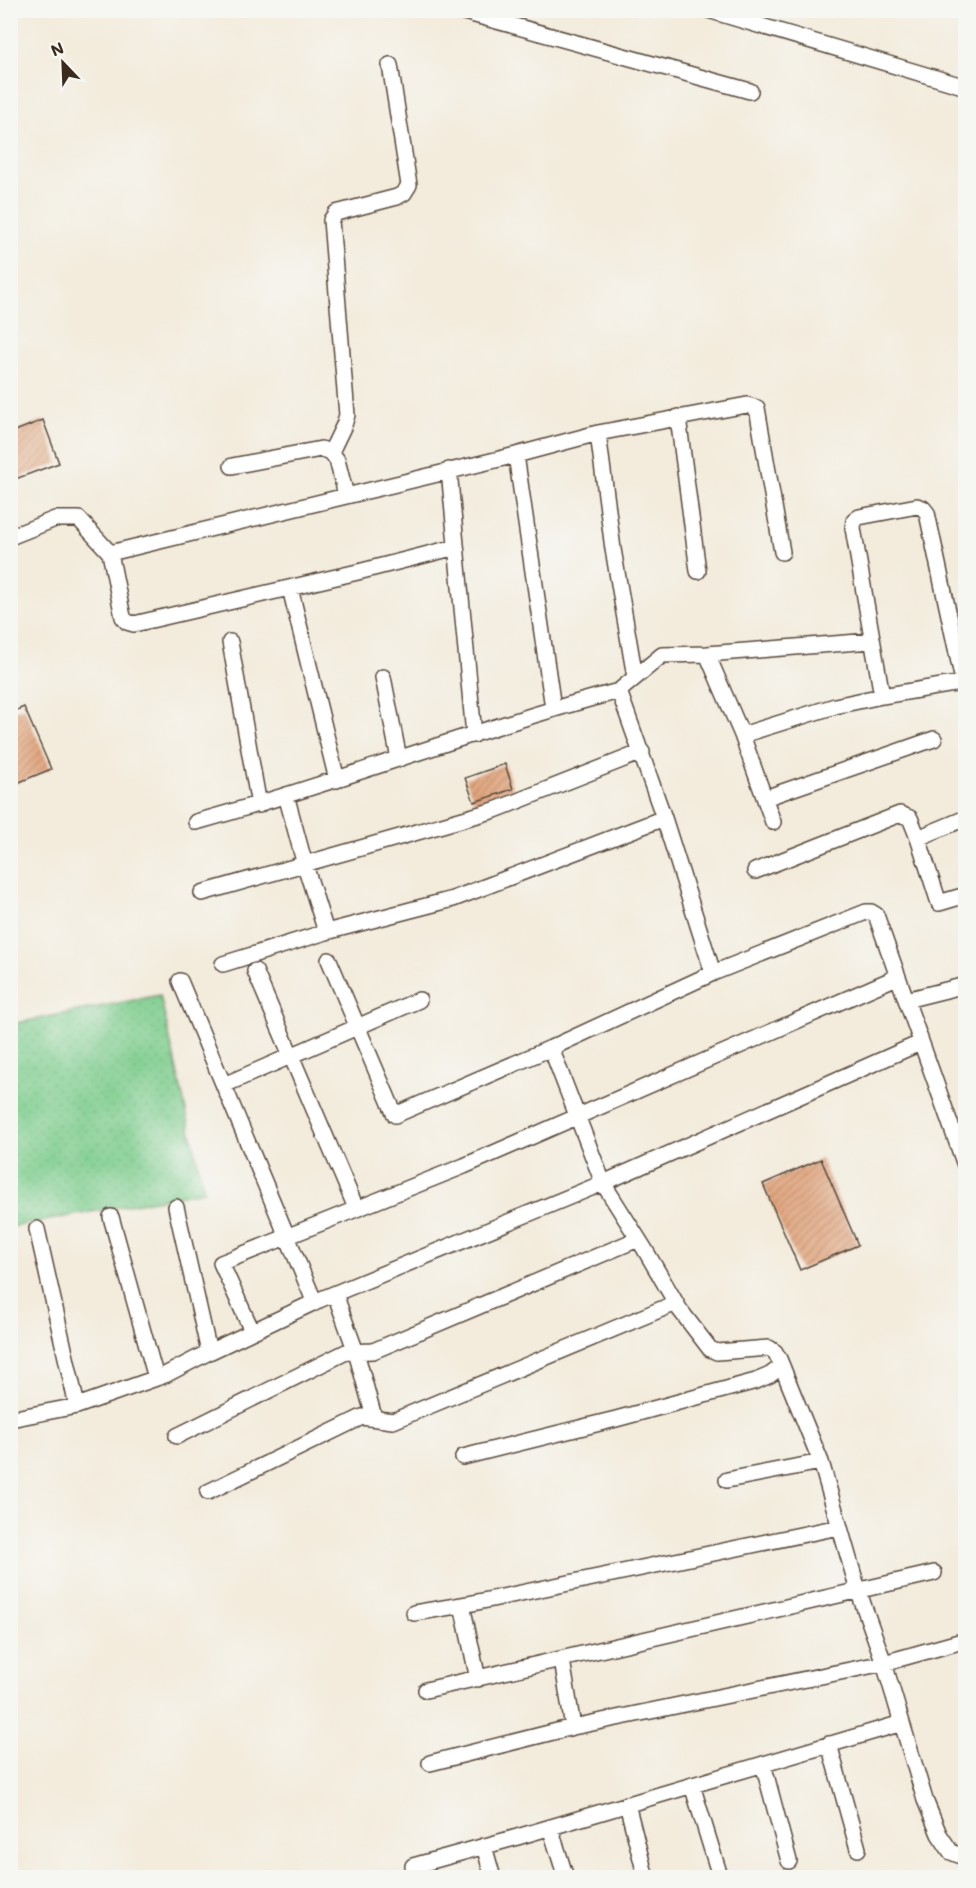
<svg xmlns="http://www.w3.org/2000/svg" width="976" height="1888" viewBox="0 0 976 1888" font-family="Mali,sans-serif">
	<defs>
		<pattern id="grass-dots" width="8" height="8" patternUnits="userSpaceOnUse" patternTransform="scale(1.5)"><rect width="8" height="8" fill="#7ecd8e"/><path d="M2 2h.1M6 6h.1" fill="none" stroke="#6eb07a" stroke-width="1.8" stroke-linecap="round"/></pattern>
		<pattern id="building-hatch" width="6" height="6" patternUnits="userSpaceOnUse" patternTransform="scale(1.5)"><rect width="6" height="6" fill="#e2a67f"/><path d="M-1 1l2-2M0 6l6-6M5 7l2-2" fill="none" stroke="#b88767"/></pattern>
	</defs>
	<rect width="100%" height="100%" fill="#f6f6f2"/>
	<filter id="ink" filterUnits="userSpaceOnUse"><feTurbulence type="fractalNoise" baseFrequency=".0167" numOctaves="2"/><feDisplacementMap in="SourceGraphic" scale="12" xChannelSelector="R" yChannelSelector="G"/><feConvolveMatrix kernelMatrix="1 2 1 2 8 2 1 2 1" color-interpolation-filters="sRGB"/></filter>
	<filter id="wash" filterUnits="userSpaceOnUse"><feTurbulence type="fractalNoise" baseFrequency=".008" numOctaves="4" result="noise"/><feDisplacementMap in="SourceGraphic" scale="24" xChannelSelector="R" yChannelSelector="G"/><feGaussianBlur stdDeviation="1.35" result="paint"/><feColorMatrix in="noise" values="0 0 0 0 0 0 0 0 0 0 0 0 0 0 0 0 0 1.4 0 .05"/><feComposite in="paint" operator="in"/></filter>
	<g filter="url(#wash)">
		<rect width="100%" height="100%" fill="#f3ebdb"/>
		<!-- grass -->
		<path fill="url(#grass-dots)" stroke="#5c7c56" stroke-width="1.5" d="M160 995 204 1191 11 1227V1024Z"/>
		<g id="blocks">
			<!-- building -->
			<path fill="url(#building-hatch)" d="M43 420 59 463 10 481V433Z
				M24 707 51 769 10 786V713Z
				M505 764 513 789 474 802 465 778Z
				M821 1159 858 1245 800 1270 763 1184Z"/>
		</g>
	</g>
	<g filter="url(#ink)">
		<use href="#blocks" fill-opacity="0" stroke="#57473a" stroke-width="1.5"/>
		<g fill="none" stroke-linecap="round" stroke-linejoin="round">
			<defs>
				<path id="minor" d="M457 10 750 91
					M708 10 966 87
					M678 417 698 571
					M598 433 613 549 635 677
					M331 452 344 425 347 415 331 220 336 213 397 197 404 193 409 185 390 65
					M516 455 553 708
					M232 466 321 449 331 452 337 460 346 495
					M449 470 474 735
					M10 537 55 519H79L110 553 123 617 127 622 134 624 362 571 456 547
					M110 553 516 455 598 433 747 405 757 408 782 552
					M290 588 337 780
					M230 642 259 805
					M707 654 742 735 773 822
					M383 677 399 759
					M882 696 853 528 854 521 859 517 917 506 923 508 927 513 963 681
					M742 735 835 706 882 696 966 682
					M286 795 305 865 326 932
					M765 798 934 739
					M196 822C339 783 476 728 619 691
					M918 838 939 903 966 895
					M755 871 900 814 910 818 918 838 966 818
					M202 893 495 810 642 752
					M329 960 395 1115 551 1048 713 973 664 818 619 691 662 655 707 654 871 641
					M223 964 326 932 453 899 664 818
					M255 971 356 1208
					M713 973 866 912H871L876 915 966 1168
					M180 981 315 1303
					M906 1000 966 985
					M551 1048 603 1183 644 1248 680 1310 710 1349 717 1352 769 1348 775 1352 779 1359 821 1462 858 1590 884 1663 925 1800 939 1834 951 1852 961 1856 966 1855
					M224 1085 419 1000
					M176 1207 209 1352
					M111 1217 156 1378
					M37 1229 77 1406
					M335 1294 356 1352 374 1417
					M252 1331 221 1263 464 1166 897 977
					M10 1419 77 1406 165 1375 209 1352 319 1300 603 1183 920 1043
					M177 1436 346 1352 373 1351 638 1239
					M463 1457 616 1419 756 1381 770 1375 782 1366
					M727 1480 821 1462
					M208 1492 362 1417 393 1421 676 1303
					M462 1605 478 1679
					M414 1613 468 1604 839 1527
					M562 1660 573 1727
					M426 1690 934 1573
					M829 1744 858 1849
					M430 1763 573 1727 884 1663 959 1642
					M763 1764 789 1861
					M692 1785 719 1873
					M627 1804 646 1878
					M550 1827 566 1878
					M484 1846 493 1878
					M416 1878 413 1866 514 1838 902 1723"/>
			</defs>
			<!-- minor casing -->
			<use href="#minor" stroke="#57473a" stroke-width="18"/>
			<!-- minor -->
			<use href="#minor" stroke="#fff" stroke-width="15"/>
		</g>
	</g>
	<!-- margin -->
	<rect width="976" height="1888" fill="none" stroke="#f6f6f2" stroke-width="36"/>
	<!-- north arrow -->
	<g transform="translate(63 63) rotate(337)" stroke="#f6f6f2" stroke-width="4.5" paint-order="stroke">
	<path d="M0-4.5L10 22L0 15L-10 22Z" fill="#3b2a1e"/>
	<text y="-9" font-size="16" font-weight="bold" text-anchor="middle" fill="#3b2a1e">N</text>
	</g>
</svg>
